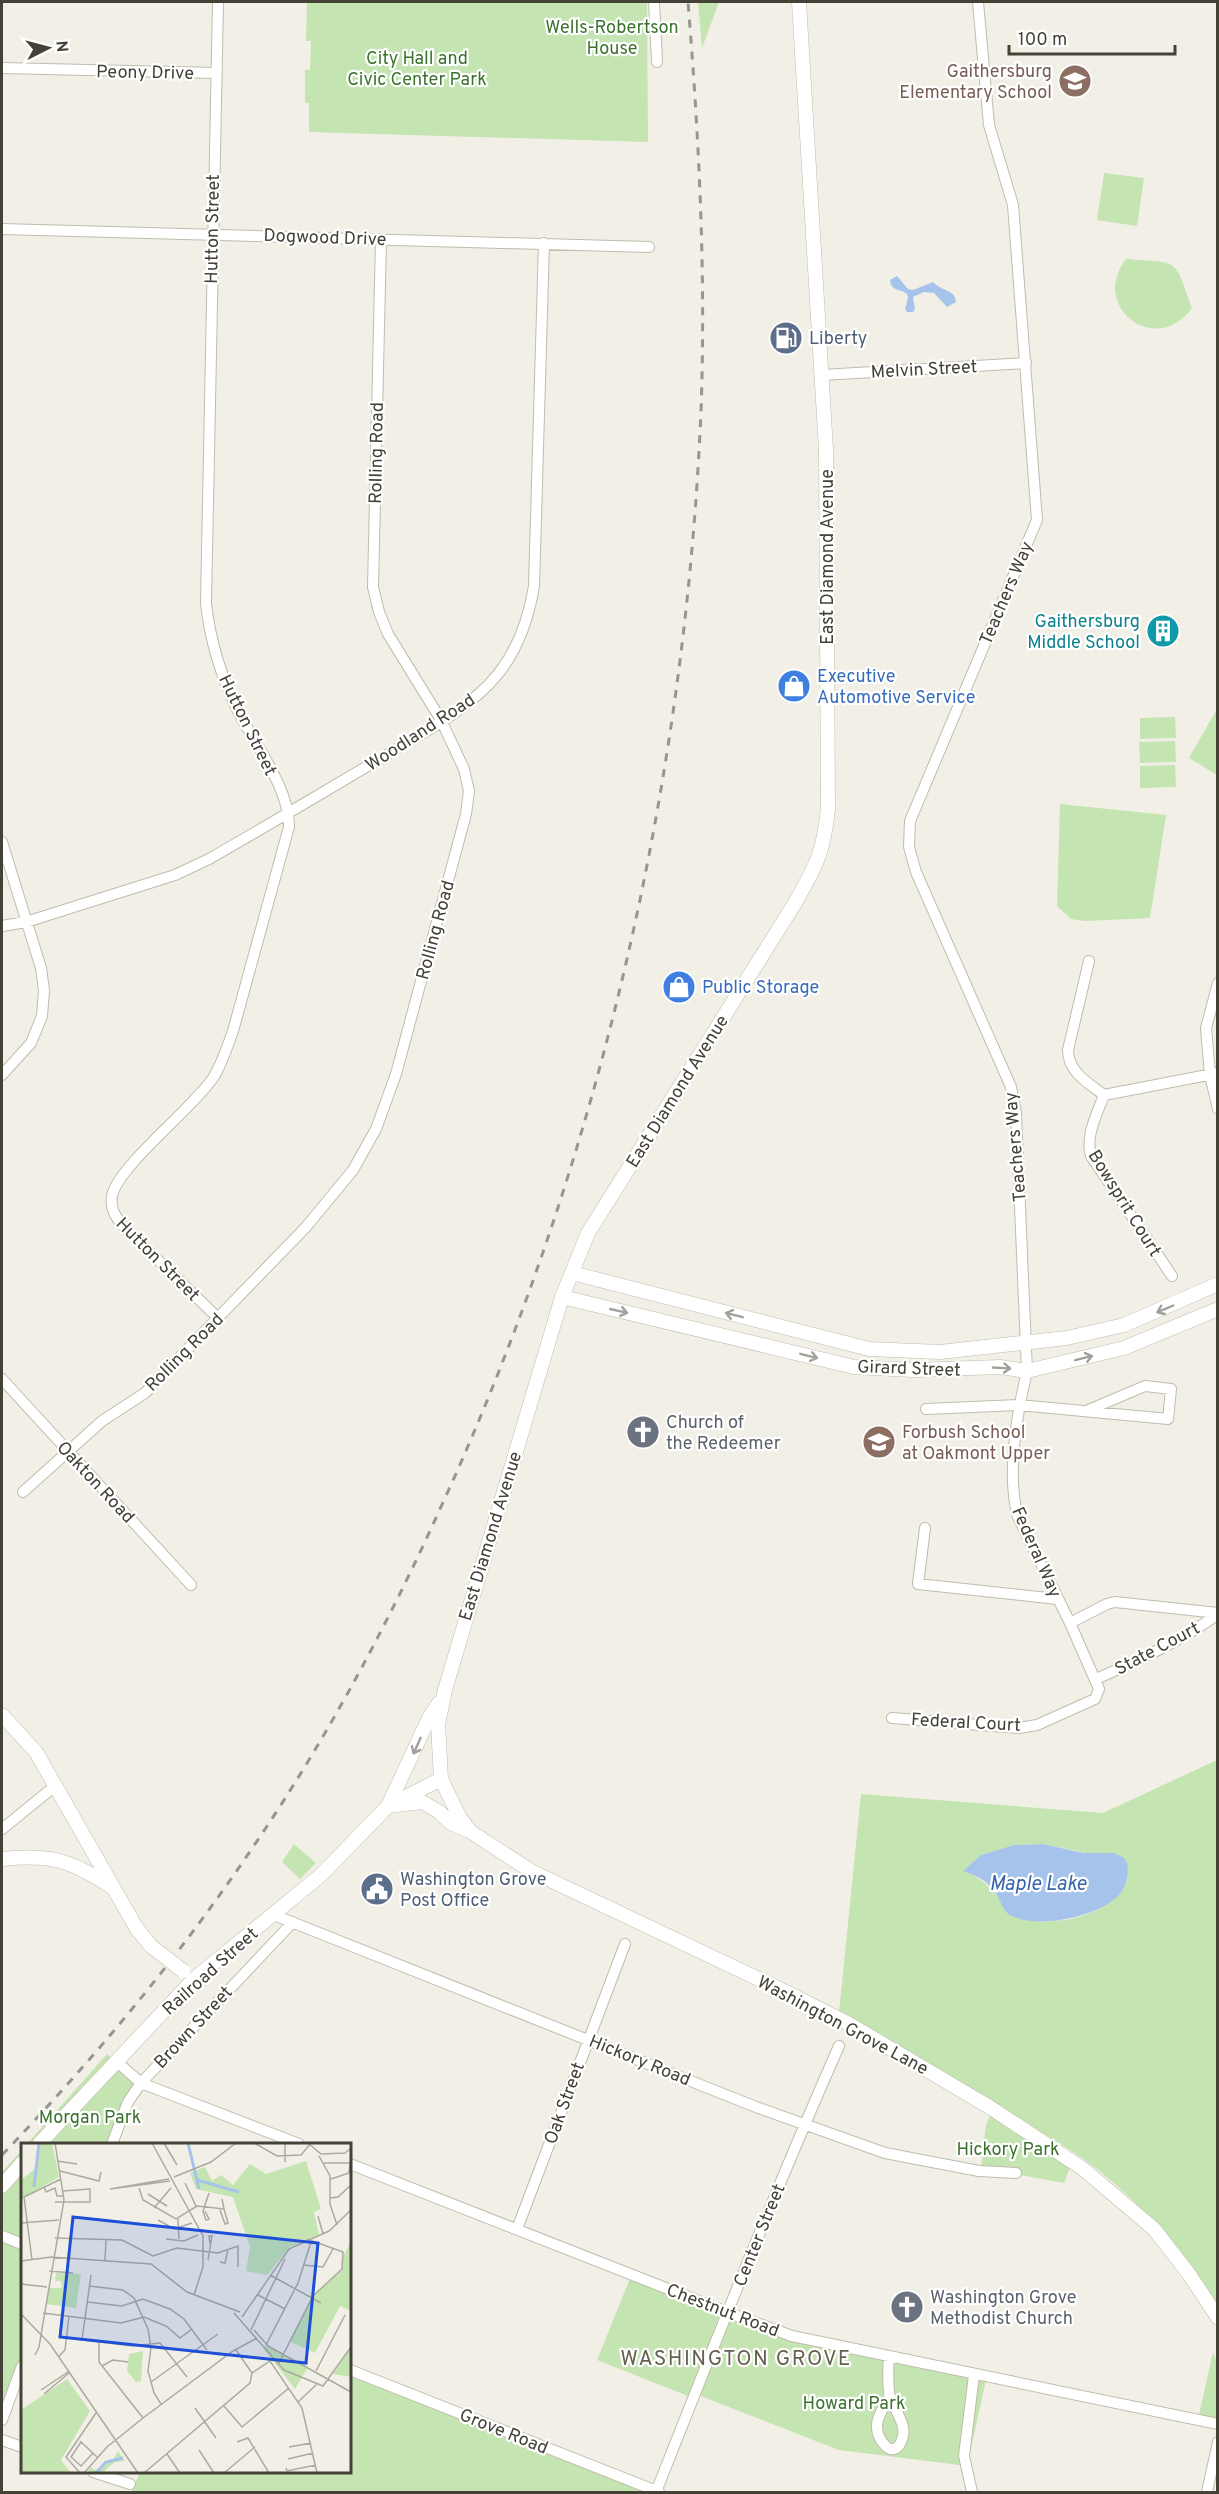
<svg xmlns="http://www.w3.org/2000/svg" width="1219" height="2494" viewBox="0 0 1219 2494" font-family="Overpass,sans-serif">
	<rect width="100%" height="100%" fill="#f2f0e6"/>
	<!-- green -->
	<path fill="#c4e4b1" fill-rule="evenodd" d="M307 2H647L648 142 309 132V103H305V70H310L311 41H306Z
		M698 2H719L702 48Z
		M1104 173 1144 178 1137 226 1097 220Z
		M1126 259C1180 263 1174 257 1192 308 1156 358 1089 307 1126 259Z
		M1217 709V775L1189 758Z
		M1175 717 1176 738 1140 739V718Z
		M1175 741 1176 762 1140 763 1139 742Z
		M1175 765 1176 787 1140 788V766Z
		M1060 804 1166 815 1150 918 1085 921 1071 919 1057 906Z
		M1217 1760V2309C1190 2258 1148 2211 1103 2174 1077 2152 1045 2135 1016 2117 958 2081 899 2047 839 2013L861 1794 1103 1813ZM1043 1844 1092 1854 1127 1881C1110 1919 1047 1929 1012 1916 997 1896 987 1879 963 1871L981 1855 1014 1845Z
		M294 1844 316 1863 300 1879 282 1862Z
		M107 2054 135 2083 109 2144H27Z
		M992 2112 1072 2162 1064 2183 981 2168 986 2124Z
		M22 2150V2359L2 2413V2172Z
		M631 2276 721 2312 688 2396 597 2360Z
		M730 2314 790 2339 986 2380 967 2466 839 2450 698 2395Z
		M1213 2352 1217 2363V2419L1199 2415Z
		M350 2371 652 2492H132L140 2472H350Z"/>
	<!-- water -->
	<path fill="#a6c3eb" d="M897 276 908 289 913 290 933 282C941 291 956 290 956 302L947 307 934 293 924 292 913 297 915 309 913 312H907L905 309 908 298 907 294C900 288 891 292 890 280Z
		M1043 1844 1084 1853H1114L1124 1858 1127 1863C1129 1875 1127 1887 1117 1897 1096 1917 1039 1929 1012 1916 1002 1911 1002 1903 996 1894 988 1881 977 1876 963 1871L981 1855 1014 1845Z"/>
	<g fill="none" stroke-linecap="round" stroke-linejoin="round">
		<defs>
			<path id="minor" d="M218 2 206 603C210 641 222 679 239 713 256 746 290 790 289 827L233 1031C227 1047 222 1064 213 1078 192 1109 118 1166 112 1196 110 1208 115 1216 122 1225L218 1318
				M654 2 657 62
				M2 68 216 73
				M2 229 649 247
				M822 375 1026 363
				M2 842 41 968 44 990 42 1016 31 1043 2 1075
				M2 926 26 922 175 875 209 859C267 826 325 791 383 757 421 734 470 709 498 674 518 649 529 617 534 586L544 243
				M1089 961 1068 1050C1068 1072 1088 1083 1104 1095
				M1218 983 1206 1028 1210 1075 1218 1109
				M1104 1095C1097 1114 1085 1136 1091 1156L1172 1276
				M1104 1095 1218 1073
				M2 1379 191 1585
				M926 1409 1019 1405 1168 1419 1171 1389 1145 1386 1086 1411
				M23 1492 102 1421 145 1393 306 1227 353 1170 376 1129 396 1074 466 814 469 791 464 769 441 720 388 634 379 612 373 587 381 239
				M925 1528 918 1584 1057 1599
				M1070 1623 1107 1604 1115 1602 1218 1613
				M1096 1679C1137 1661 1181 1641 1218 1614
				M892 1718 1019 1728 1037 1725 1095 1699 1099 1689 1070 1623 1018 1517C1006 1473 1017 1414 1027 1371L1016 1113 1011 1087 916 872 909 847 910 821 1037 520 1013 205 989 125 978 2
				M2 1829 55 1786
				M274 1915 756 2107 885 2153 979 2171 1016 2173
				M116 2061 141 2083 299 2144
				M112 2144 128 2102 141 2083 293 1922
				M350 2164 727 2312 792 2336 1218 2424
				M517 2229 625 1944
				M2 2236 22 2244
				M889 2356C888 2368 888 2381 889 2393 892 2409 910 2425 901 2442 893 2460 876 2440 877 2426 877 2416 885 2405 890 2396
				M350 2370 659 2492
				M2 2420 22 2366
				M2 2440 22 2447
				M93 2472 130 2484
				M656 2492C715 2343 774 2193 839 2046
				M972 2492 964 2456 974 2375
				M1207 2492 1218 2442"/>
			<path id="tertiary" d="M799 2 826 450 828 808C824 852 816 866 795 903L588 1233 562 1297 445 1690 438 1724 441 1779 460 1818 471 1832 531 1871 784 1991 849 2024 991 2108 1082 2168 1154 2229 1189 2274 1218 2318
				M572 1273 869 1349 940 1352 1067 1338 1124 1325 1218 1284
				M562 1297 854 1367 913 1370 1000 1367 1027 1371 1124 1348 1218 1309
				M2 1715 36 1752 137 1929 151 1946
				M398 1801 441 1779
				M388 1806 422 1802 438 1811 451 1823 467 1830
				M2 1859C52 1854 70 1860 112 1887
				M39 2144 193 1980 321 1875 388 1806 429 1718 439 1703
				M2 2186 22 2163"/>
		</defs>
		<!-- minor casing -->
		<use href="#minor" stroke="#c0bcac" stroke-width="12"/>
		<!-- tertiary casing -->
		<use href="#tertiary" stroke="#c0bcac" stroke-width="15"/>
		<!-- minor -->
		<use href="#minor" stroke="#fff" stroke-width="10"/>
		<!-- tertiary -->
		<use href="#tertiary" stroke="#fff" stroke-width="14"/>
		<!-- rail -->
		<path stroke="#959595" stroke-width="3" stroke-dasharray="8 8" stroke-linecap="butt" d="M2 2155C94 2059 179 1957 253 1847 326 1740 387 1626 440 1509 598 1166 685 788 701 411 706 274 699 138 688 2"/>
		<defs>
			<path id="tertiary-bridge" d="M151 1946 183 1971"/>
		</defs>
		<!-- tertiary-bridge casing -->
		<use href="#tertiary-bridge" stroke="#c0bcac" stroke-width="15" stroke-linecap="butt"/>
		<!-- tertiary-bridge -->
		<use href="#tertiary-bridge" stroke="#fff" stroke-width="14"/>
	</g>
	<!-- one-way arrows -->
	<defs><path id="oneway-shaft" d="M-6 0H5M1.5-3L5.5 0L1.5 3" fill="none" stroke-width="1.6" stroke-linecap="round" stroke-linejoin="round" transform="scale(1.5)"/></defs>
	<g stroke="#a2a09a">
		<use href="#oneway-shaft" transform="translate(1165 1309) rotate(157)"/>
		<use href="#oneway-shaft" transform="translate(619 1311) rotate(13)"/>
		<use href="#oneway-shaft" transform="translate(734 1315) rotate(-166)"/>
		<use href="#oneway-shaft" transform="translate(809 1356) rotate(14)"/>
		<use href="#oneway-shaft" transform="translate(1084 1358) rotate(-14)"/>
		<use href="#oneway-shaft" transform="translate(1002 1368) rotate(3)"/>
		<use href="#oneway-shaft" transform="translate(417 1746) rotate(114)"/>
	</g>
	<!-- icons -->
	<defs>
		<symbol id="school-disc" viewBox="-11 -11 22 22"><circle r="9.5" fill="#8d6e63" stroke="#fff"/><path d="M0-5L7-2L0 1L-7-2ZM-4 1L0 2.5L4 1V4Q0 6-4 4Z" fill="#fff"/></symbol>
		<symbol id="fuel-disc" viewBox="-11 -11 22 22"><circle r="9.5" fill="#5c6f8a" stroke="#fff"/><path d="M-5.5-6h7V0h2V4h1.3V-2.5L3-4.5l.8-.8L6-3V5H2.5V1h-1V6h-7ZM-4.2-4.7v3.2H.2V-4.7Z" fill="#fff"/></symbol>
		<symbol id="building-disc" viewBox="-11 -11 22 22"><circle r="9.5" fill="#0f9aa8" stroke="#fff"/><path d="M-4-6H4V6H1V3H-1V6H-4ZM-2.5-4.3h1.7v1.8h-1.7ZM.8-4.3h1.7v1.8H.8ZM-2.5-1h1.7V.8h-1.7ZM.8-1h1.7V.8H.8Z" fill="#fff"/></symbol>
		<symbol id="shop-disc" viewBox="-11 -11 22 22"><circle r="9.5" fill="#3f7fe0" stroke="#fff"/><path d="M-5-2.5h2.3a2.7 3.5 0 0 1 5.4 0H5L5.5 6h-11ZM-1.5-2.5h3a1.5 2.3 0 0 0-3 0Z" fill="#fff"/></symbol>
		<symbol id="church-disc" viewBox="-11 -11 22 22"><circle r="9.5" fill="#6b7280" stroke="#fff"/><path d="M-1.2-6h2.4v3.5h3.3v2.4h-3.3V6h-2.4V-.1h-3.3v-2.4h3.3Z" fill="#fff"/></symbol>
		<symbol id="civic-disc" viewBox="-11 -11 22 22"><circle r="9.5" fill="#5c6f8a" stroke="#fff"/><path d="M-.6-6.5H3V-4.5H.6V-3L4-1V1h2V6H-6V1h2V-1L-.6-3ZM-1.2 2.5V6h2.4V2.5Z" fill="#fff"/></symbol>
	</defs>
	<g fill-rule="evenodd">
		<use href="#school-disc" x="1056" y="62" width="38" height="38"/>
		<use href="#fuel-disc" x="767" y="319" width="38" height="38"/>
		<use href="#building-disc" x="1144" y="612" width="38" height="38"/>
		<use href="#shop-disc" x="775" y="667" width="38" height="38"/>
		<use href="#shop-disc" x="660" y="968" width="38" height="38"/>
		<use href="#church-disc" x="624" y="1413" width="38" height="38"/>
		<use href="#school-disc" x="860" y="1423" width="38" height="38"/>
		<use href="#civic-disc" x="358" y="1870" width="38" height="38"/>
		<use href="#church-disc" x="888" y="2288" width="38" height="38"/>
	</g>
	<g text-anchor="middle" stroke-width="4.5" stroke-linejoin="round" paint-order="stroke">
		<!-- park labels -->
		<g font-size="18" fill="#3b722d" stroke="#fff">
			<text x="612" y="33">Wells-Robertson<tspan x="612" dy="21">House</tspan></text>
			<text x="417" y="64">City Hall and<tspan x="417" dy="21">Civic Center Park</tspan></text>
			<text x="90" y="2123">Morgan Park</text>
			<text x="1008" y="2155">Hickory Park</text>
			<text x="854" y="2409">Howard Park</text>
		</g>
		<!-- education labels -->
		<g font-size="18" fill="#785e54" stroke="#fff" text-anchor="end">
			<text x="1052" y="77">Gaithersburg<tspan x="1052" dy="21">Elementary School</tspan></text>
			<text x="902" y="1438" text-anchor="start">Forbush School<tspan x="902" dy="21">at Oakmont Upper</tspan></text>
		</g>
		<!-- street labels -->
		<g font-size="18" fill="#444136" stroke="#fff">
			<text transform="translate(145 72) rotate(1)" y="6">Peony Drive</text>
			<text transform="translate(212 229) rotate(-89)" y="6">Hutton Street</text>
			<text transform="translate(325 237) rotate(2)" y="6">Dogwood Drive</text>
			<text transform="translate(924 369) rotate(-3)" y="6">Melvin Street</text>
			<text transform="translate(376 453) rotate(-89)" y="6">Rolling Road</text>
			<text transform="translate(827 557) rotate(-90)" y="6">East Diamond Avenue</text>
			<text transform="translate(1006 593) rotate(-67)" y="6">Teachers Way</text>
			<text transform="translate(248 725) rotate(64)" y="6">Hutton Street</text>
			<text transform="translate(420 732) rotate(-33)" y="6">Woodland Road</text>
			<text transform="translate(435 930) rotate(-75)" y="6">Rolling Road</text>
			<text transform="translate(677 1091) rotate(-58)" y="6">East Diamond Avenue</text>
			<text transform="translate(1015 1147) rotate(-95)" y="6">Teachers Way</text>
			<text transform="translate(1125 1203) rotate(58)" y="6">Bowsprit Court</text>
			<text transform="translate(158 1259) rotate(45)" y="6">Hutton Street</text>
			<text transform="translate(184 1352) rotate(-45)" y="6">Rolling Road</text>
			<text transform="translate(909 1368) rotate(2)" y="6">Girard Street</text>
			<text transform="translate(96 1482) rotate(47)" y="6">Oakton Road</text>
			<text transform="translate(490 1536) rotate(-73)" y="6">East Diamond Avenue</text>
			<text transform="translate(1037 1552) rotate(66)" y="6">Federal Way</text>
			<text transform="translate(1157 1648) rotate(-28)" y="6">State Court</text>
			<text transform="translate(966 1722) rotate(3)" y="6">Federal Court</text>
			<text transform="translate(210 1971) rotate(-42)" y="6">Railroad Street</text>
			<text transform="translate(843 2025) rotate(28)" y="6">Washington Grove Lane</text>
			<text transform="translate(193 2027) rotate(-47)" y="6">Brown Street</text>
			<text transform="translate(640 2060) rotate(22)" y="6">Hickory Road</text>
			<text transform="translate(564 2103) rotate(-70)" y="6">Oak Street</text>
			<text transform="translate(759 2235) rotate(-68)" y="6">Center Street</text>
			<text transform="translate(723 2310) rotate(21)" y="6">Chestnut Road</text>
			<text transform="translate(504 2431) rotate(22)" y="6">Grove Road</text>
		</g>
		<!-- service labels -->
		<g font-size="18" fill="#4e5e75" stroke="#fff" text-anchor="start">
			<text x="809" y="344">Liberty</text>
			<text x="400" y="1885">Washington Grove<tspan x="400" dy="21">Post Office</tspan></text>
		</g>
		<!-- culture labels -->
		<g font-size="18" fill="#0d838f" stroke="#fff" text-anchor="end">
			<text x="1140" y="627">Gaithersburg<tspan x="1140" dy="21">Middle School</tspan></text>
		</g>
		<!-- shop labels -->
		<g font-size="18" fill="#366cbe" stroke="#fff" text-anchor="start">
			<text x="817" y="682">Executive<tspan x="817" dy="21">Automotive Service</tspan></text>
			<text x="702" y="993">Public Storage</text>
		</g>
		<!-- worship labels -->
		<g font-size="18" fill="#5b616d" stroke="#fff" text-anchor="start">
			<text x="666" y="1428">Church of<tspan x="666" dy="21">the Redeemer</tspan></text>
			<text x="930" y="2303">Washington Grove<tspan x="930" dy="21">Methodist Church</tspan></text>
		</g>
		<!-- water labels -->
		<g font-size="20" font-style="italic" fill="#3665a9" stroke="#fff">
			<text x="1038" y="1890">Maple Lake</text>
		</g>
		<!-- quarter labels -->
		<g font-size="21" letter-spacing="1.5" fill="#66614e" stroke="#fff">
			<text x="736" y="2365">WASHINGTON GROVE</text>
		</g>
	</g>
	<!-- overview -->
	<g transform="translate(21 2143)">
		<rect width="330" height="330" fill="#f2f0e6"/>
		<path d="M17 0H31L38 34 0 56V37L14 26ZM285 18 300 66 293 69 298 92 269 104 246 132 225 128 229 104 212 54 175 46 169 30 184 24 191 38 200 32 212 42 229 21 245 31ZM330 98V168L319 163 294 210 268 198 293 152 321 127 320 118ZM35 130 60 131 55 165 25 161 27 145H41L40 138H34ZM245 202 287 224 274 246 242 205ZM330 205V234L312 231ZM122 208 120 238 115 239 106 228 108 211ZM46 236 69 268 40 317 50 330H0V267ZM97 308 104 318 94 319 81 330H66L70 324 74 327 92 317Z" fill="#c4e4b1"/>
		<path fill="none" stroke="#a6c3eb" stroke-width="3" d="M167 0 178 46M176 37 218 49M13 44 18 0M75 330 85 319 102 315"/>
		<path fill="none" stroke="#acaaa0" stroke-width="1.5" d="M131 0 182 93V124L173 152M143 0 156 22M233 0 256 13 280 12 290 0M264 0V19M287 0 300 11 324 10 330 5M298 13 309 33V61L316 82M36 18 56 21M303 20H329L328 30 310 36M39 28 78 38 80 29M153 34 190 19 215 0M148 36 89 46 149 38M164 40 175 63M23 44 25 49 34 45 36 53H43M118 45 122 57 155 76 176 63 203 66 201 56M127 51 146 63M310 55 317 54 329 43M34 59H69V46L42 48M133 65 150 45M199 67 204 81 207 80 203 66M184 68 188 76 185 77 182 68 188 50M297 73 302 91M157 76 158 96M137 77 153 86 171 80M0 80 38 77M34 95 101 97 132 113 156 105 197 110 217 103V124M145 96 163 98 177 92M11 117 3 54 40 36M84 117 85 97M187 117 191 93H188L189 101M0 118 30 114 130 121 166 149 219 169M199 119 204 120 207 106M283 122 302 124 312 106M28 128 52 130M249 132 300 160M0 141 26 144M68 143 102 147 113 155 127 186 130 205 127 228 133 250 140 261M237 152 264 166M66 159 101 163 122 156 149 166 163 176 186 207M22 170 100 180 123 174 145 183 159 195 171 186M213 170 263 227 302 243 330 204M0 171 29 201 117 330M221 174 268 106 308 88 330 67M230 187 264 116M233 187 247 203 330 249M46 195 111 203 139 200 166 234M61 197 70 132M78 199V219L122 275M245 202 277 140 290 99M14 212 18 204 43 57 34 0M37 214 44 207 48 173M258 220 292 153 321 126 322 109 286 96M81 223 92 217 107 219M295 228 324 172M231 230 249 218 281 265 296 330M130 239 197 191M20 247 47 229M23 251 48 230M277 259 296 241M203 263 221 284 268 245M174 265 195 295M59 298 76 314M60 299 50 314 60 323 72 310M216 299 227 295 248 330M268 304 290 300M178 307 193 330M146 311 159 330M267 316 292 310M265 325 266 328 295 322M59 330 45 314 75 270M63 330 86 304 122 275 212 208 236 195M123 330 229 240 231 230 215 207M203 330 234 304"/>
		<path fill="#1d4ed8" fill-opacity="0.15" stroke="#1d4ed8" stroke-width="3" d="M52 74 297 100 285 220 39 194Z"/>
		<rect width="330" height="330" fill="none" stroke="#444136" stroke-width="3"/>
	</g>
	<!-- border -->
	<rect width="1219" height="2494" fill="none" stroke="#444136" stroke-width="6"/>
	<!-- north arrow -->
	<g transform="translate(48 48) rotate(84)" stroke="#ffffff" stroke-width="4.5" paint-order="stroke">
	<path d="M0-4.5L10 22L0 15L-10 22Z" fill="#444136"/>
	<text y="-9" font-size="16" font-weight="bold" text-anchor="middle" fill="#444136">N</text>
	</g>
	<!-- scale -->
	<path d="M1009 45v9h166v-9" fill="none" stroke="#444136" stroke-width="3"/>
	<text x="1018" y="45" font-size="18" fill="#444136" stroke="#ffffff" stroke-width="4.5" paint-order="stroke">100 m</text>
</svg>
